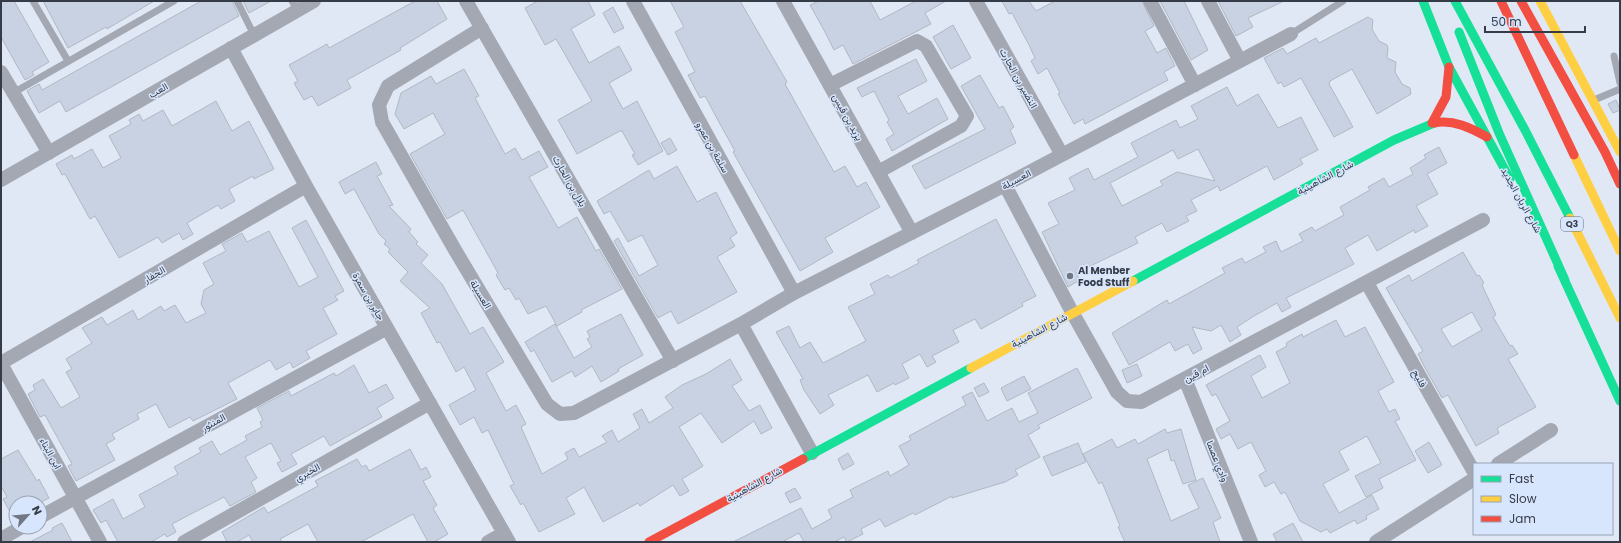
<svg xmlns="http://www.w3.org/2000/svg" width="1621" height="543" viewBox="0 0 1621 543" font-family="Poppins,Vazirmatn,sans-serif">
	<rect width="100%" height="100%" fill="#e0e8f5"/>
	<!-- building -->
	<path fill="#c8d2e3" stroke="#b1b8c3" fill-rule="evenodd" d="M1 1H14L49 62 32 72 34 75 25 80 1 37Z
		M43 1H154L107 29 106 27 68 48Z
		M201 1H232L239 16 66 112 60 101 39 113 27 91 30 89 39 84 42 90Z
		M243 1H271L249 13Z
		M415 1H437L447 19 400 48 401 50 347 80 351 88 318 106 312 96 304 100 294 83 298 81 289 65 327 44 329 48Z
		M538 1H588L595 15 571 29 589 63 619 46 632 70 609 83 623 109 637 101 663 151 638 165 632 155 635 154 622 131H620L577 154 558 120 592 101 556 39 545 45 525 8Z
		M670 1H740L787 82 785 84 834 172 845 166 857 187 866 182 880 207 825 238 833 252 800 271 733 152 735 151 720 124 705 96 700 98 688 75 695 72 675 32 684 27Z
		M819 1H870L880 20 916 1H946L925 13 931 24 853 64 843 45 834 50 825 32 810 5Z
		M1002 1H1029L1036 11 1055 1H1142L1154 26 1145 31 1157 53 1166 48 1175 66 1164 72 1168 80 1085 124 1083 119 1074 124 1058 94 1060 93 1047 68 1038 74 1031 61 1035 58 1029 45 1012 13 1009 14Z
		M1160 1H1184L1208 50 1191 60Z
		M1218 1H1284L1248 18 1253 27 1236 36Z
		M613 7 624 28 614 33 603 13Z
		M1368 17 1373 20 1372 29 1379 41 1387 45 1388 48 1387 58 1396 62 1395 72 1402 84 1410 88 1411 94 1377 114 1352 69 1330 81 1329 84 1353 127 1334 137 1301 78 1284 87 1281 82 1278 84 1264 58 1283 48 1287 54 1316 38 1319 43Z
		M953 25 971 58 951 69 933 37Z
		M916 59 927 81 898 96 908 114 937 98 948 119 892 151 886 139 894 134 887 122 889 120 874 91 862 97 857 88Z
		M464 69 479 96 475 98 505 154 515 148 522 160 539 151 548 167 529 177 558 228 577 217 596 251 599 249 622 289 581 310 582 312 557 326 546 306 528 314 519 298 516 300 509 288 505 290 496 275 498 273 463 210 447 219 410 154 445 134 433 113 404 129 395 114 401 93 431 76 436 84Z
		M980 75 999 108 1003 106 1014 127 1010 130 1016 143 925 189 912 166 985 129 961 86Z
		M1227 87 1237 106 1258 94 1278 128 1301 117 1318 150 1300 159 1303 164 1274 180 1267 166 1220 191 1218 186 1191 200 1197 211 1186 216 1189 221 1167 232 1162 223 1135 237 1138 243 1076 273 1080 280 1068 287 1042 232 1059 224 1048 203 1075 190 1069 178 1088 168 1094 180 1138 157 1131 143 1176 120 1180 128 1198 119 1191 106ZM1198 149 1215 181 1177 172 1160 181 1163 185 1122 206 1110 183 1173 150 1178 159Z
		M1616 100 1620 110 1613 113 1608 104Z
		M216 101 232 131 249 121 274 169 254 179 253 176 229 189 235 201 221 209 218 205 187 223 193 234 183 240 179 233 162 243 158 237 119 258 95 216 90 219 65 174 62 175 56 164 72 155 74 159 92 149 103 168 121 158 109 136 131 124 129 120 139 114 143 121 163 110 172 126Z
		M670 138 677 150 668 155 661 143Z
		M1439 147 1447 163 1427 174 1438 194 1416 206 1428 226 1415 233 1414 230 1377 251 1368 235 1345 248 1354 264 1286 298 1291 307 1282 312 1277 303 1254 316 1237 327 1241 335 1230 342 1221 325 1211 331 1192 327 1202 349 1193 354 1188 344 1175 351 1170 342 1129 365 1112 333 1167 300 1169 304 1225 273 1222 268 1242 258 1245 263 1266 252 1263 247 1276 241 1281 252 1303 241 1299 234 1312 227 1315 231 1344 215 1340 207 1370 190 1368 187 1384 178 1389 187 1413 174 1410 168 1426 158 1424 155Z
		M376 162 382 174 377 176 393 205 389 206 411 229 409 232 418 242 416 244 428 255 421 263 442 284 470 334 483 327 504 362 486 373 506 411 516 405 526 424 521 427 542 474 568 459 565 453 574 448 579 457 607 442 602 436 612 430 618 442 640 428 633 414 642 409 649 423 673 408 665 397 682 385 706 374 730 359 742 380 732 386 749 411 760 405 772 428 761 434 754 421 722 443 701 413 679 427 703 466 682 479 689 491 680 496 673 485 640 506 638 503 603 522 584 487 566 498 575 514 539 532 523 503 521 505 510 486 514 484 488 430 482 433 474 417 460 425 449 405 476 390 464 367 456 372 440 342 437 343 421 313 430 308 400 281 408 272 388 252 390 249 384 244 386 241 379 234 354 189 345 194 339 182Z
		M677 166 697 202 716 192 737 233 730 238 735 246 717 257 737 292 678 324 671 311 658 318 614 241 618 238 639 276 658 265 642 235 628 242 610 211 604 214 597 201 649 170 654 179Z
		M996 219 1036 296 1022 303 1023 306 981 329 975 319 953 330 959 342 932 356 936 362 927 367 920 354 902 364 909 378 895 385 894 383 877 392 868 375 828 395 834 405 820 414 804 390 800 380 803 379 776 332 789 326 800 348 810 342 823 363 866 341 848 307 875 294 870 284 888 275 890 278 919 263 917 260Z
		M306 220 344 291 335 296 338 300 323 308 337 334 306 351 310 358 293 368 290 362 276 370 270 360 228 383 237 399 193 421 190 417 169 428 156 404 137 414 139 419 112 434 115 439 106 444 115 460 76 481 68 466 72 464 45 415 40 417 28 394 35 390 33 385 43 379 61 408 80 397 66 372 72 369 66 359 92 343 82 328 102 317 107 325 133 310 138 320 161 306 164 311 175 305 186 323 206 313 201 304 204 290 214 284 203 263 226 251 222 244 242 233 247 242 269 231 299 287 318 277 292 228Z
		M1463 252 1477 276 1479 275 1484 283 1482 285 1496 315 1493 317 1510 346 1512 345 1518 354 1508 359 1536 407 1497 428 1499 433 1476 446 1448 395 1442 398 1424 366 1418 354 1423 351 1386 288 1409 275 1412 281ZM1472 312 1482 330 1452 347 1441 329Z
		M621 314 643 355 618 369 619 371 601 382 592 366 575 377 572 371 552 382 534 350 531 352 525 342 555 324 574 358 592 347 587 339 590 337 587 331Z
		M1336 320 1345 337 1365 327 1394 382 1378 391 1389 412 1395 409 1400 419 1395 421 1416 460 1379 479 1383 488 1366 497 1355 476 1381 463 1367 436 1339 451 1349 470 1323 484 1339 513 1372 495 1379 509 1366 516 1367 519 1357 524 1355 520 1330 533 1327 529 1321 532 1300 521 1285 492 1281 494 1274 482 1265 487 1259 475 1266 471 1251 442 1238 449 1230 434 1221 439 1216 429 1230 421 1216 394 1212 396 1206 385 1260 355 1266 367 1251 376 1262 398 1290 383 1276 352 1287 346 1286 343 1302 334 1303 337Z
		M1137 364 1142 376 1127 383 1122 370Z
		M354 365 369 393 386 384 394 398 377 408 382 417 330 446 324 436 291 454 297 464 282 472 277 463 281 461 271 443 245 457 257 478 251 482 256 492 230 506 224 497 191 514 172 524 176 532 167 537 165 534 151 542H118L106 520 101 523 93 510 113 499 123 519 145 507 139 495 178 474 174 467 201 452 199 448 212 441 220 455 247 440 245 436 262 427 260 422 263 420 257 408 289 391 291 396 334 373 336 376Z
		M1077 368 1092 398 1038 425 1040 428 1028 435 1040 457 1015 470 1018 475 1005 482 952 498V496L915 515 913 513 885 527 880 519 861 529 863 534 847 542 844 537 834 542H804L799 533 782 542H733L801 508 812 529 832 518 828 510 853 497 850 490 888 471 890 476 909 465 899 446 911 440 909 436 966 405 962 397 972 392 987 421 1012 408 1019 422 1038 413 1028 393Z
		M1024 376 1031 389 1007 401 1001 388Z
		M984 383 989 392 979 397 974 388Z
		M1165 429 1167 433 1181 429 1196 480 1183 484 1174 460 1171 461 1168 449 1147 459 1171 521 1199 508 1188 485 1203 478 1221 518 1213 522 1220 542H1125L1118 527 1120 526 1102 482 1099 484 1083 454 1112 439 1117 448 1135 439 1138 444Z
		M1429 442 1442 465 1428 473 1415 451Z
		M1078 443 1086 462 1052 476 1043 457Z
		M410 449 421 470 426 467 431 477 423 481 437 505 433 508 448 534 434 542H428L413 514 361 542H318L308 524 280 539 282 542H253L249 535 237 542H227L222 532 264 507 268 513 318 486 315 481 357 459 362 467 366 465 369 471Z
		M18 450 37 481 39 479 49 498 39 503H16L15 521 3 499 7 497 1 486V459Z
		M848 453 854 464 843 470 838 459Z
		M795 488 801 498 790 503 785 493Z
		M62 523 72 542H30L53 530 52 528Z
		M1293 523 1303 542H1277L1273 534Z"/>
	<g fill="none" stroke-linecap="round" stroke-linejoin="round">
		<!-- lane -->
		<path stroke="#a3a8b2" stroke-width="7" d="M33 1 68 61
			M237 1 254 35
			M292 1 298 11
			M1291 34 1343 1
			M1614 56 1620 83
			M13 93 174 1
			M1594 100 1620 89"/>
		<!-- street -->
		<path stroke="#a3a8b2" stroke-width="14" d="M466 1 673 361
			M633 1 794 293
			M783 1 912 233
			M976 1 1062 155
			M1150 1 1195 85
			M1208 1 1240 61
			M482 28 388 86 379 105 382 122 455 250 547 404 560 414 574 413 741 324 794 293 1005 185 1291 34
			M231 48 306 186 509 542
			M1 72 49 153
			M830 85 917 41 926 46 967 116 961 126 878 172
			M1 180 314 1
			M1005 185 1072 312 1117 392 1127 401 1141 402 1483 220
			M1367 283 1474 472
			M741 324 812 453
			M1 363 306 186
			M1 364 100 542
			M1185 379 1251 542
			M1498 464 1551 430
			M40 517 387 328
			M1 539 22 527
			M184 542 430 403
			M488 542 504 533
			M1376 542 1474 479"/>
		<!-- fast -->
		<path stroke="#16e098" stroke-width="9" d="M1423 1 1449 67 1510 179
			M1455 1 1525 130 1570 218
			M1459 32 1499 133 1565 280
			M1558 266 1620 401
			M1133 281 1394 140 1434 123
			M803 459 971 368"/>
		<!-- slow -->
		<path stroke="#ffcf43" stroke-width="9" d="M1540 1 1620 152
			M1574 155 1620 251
			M1570 218 1620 318
			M971 368 1133 281"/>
		<!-- jam -->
		<path stroke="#f24e42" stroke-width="9" d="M1501 1 1574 155
			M1521 1 1605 152 1620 184
			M1432 123 1446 97 1449 67
			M1434 123C1453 119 1471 128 1487 137
			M649 542 803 459"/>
	</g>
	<!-- markers -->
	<circle fill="#717884" stroke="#d8e6fd" stroke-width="1.5" cx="1070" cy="276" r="4"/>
	<g text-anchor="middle" stroke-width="3" stroke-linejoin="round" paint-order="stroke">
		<!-- shield labels -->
		<rect fill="#d8e6fd" stroke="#666f7e" stroke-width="1" x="1561" y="217" width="22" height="14" rx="3"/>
		<g font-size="9" font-weight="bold" fill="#353c47">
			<text x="1572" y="227">Q3</text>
		</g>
		<!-- street labels -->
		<g font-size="10" fill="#353c47" stroke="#d8e6fd">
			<text transform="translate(1019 78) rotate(61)" y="4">النضير بن الحارث</text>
			<text transform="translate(158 90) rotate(-30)" y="4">العب</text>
			<text transform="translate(848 117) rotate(61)" y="4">يزيد بن قيس</text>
			<text transform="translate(713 147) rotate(61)" y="4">سلمة بن عمرو</text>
			<text transform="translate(1325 177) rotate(-28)" y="4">شارع الشاهينية</text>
			<text transform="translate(1016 179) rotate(-28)" y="4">العسيلة</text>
			<text transform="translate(570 181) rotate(60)" y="4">بلال بن الحارث</text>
			<text transform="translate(1522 200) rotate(61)" y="4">شارع الريان الجديد</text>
			<text transform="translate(154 274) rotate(-30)" y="4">الجفار</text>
			<text transform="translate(481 294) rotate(59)" y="4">العسيلة</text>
			<text transform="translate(369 296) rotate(60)" y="4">جابر بن سمرة</text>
			<text transform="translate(1039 330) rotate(-28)" y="4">شارع الشاهينية</text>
			<text transform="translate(1196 373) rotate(-28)" y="4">ام قين</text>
			<text transform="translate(1420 378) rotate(61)" y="4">فليح</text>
			<text transform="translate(213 422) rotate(-29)" y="4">المنثور</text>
			<text transform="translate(51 453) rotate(61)" y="4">ابن البناء</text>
			<text transform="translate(1218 461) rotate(68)" y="4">وادي عصما</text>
			<text transform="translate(307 472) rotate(-29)" y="4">الخيري</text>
			<text transform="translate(754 484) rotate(-29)" y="4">شارع الشاهينية</text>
		</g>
		<!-- poi labels -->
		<g font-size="10" font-weight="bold" fill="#353c47" stroke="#d8e6fd" text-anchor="start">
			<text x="1078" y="274">Al Menber<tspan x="1078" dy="12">Food Stuff</tspan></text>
		</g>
	</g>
	<!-- border -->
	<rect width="1621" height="543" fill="none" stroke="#353c47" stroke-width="4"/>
	<!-- legend -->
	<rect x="1473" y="463" width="140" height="72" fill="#d8e6fd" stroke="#97a2b4"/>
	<rect x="1481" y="476" width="20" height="6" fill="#16e098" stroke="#97a2b4"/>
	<text x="1509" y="483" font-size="12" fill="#353c47">Fast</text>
	<rect x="1481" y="496" width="20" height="6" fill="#ffcf43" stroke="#97a2b4"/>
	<text x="1509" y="503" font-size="12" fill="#353c47">Slow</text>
	<rect x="1481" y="516" width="20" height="6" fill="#f24e42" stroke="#97a2b4"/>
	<text x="1509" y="523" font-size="12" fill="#353c47">Jam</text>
	<!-- north arrow -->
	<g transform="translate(28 515) rotate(63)"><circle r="19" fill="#d8e6fd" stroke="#97a2b4"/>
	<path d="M0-3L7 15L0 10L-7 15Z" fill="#717884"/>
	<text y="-6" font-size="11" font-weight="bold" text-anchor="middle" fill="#353c47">N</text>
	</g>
	<!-- scale -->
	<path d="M1485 26v6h100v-6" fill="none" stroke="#353c47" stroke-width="2"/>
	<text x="1491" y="26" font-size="12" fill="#353c47" stroke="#d8e6fd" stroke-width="3" paint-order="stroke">50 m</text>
</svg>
